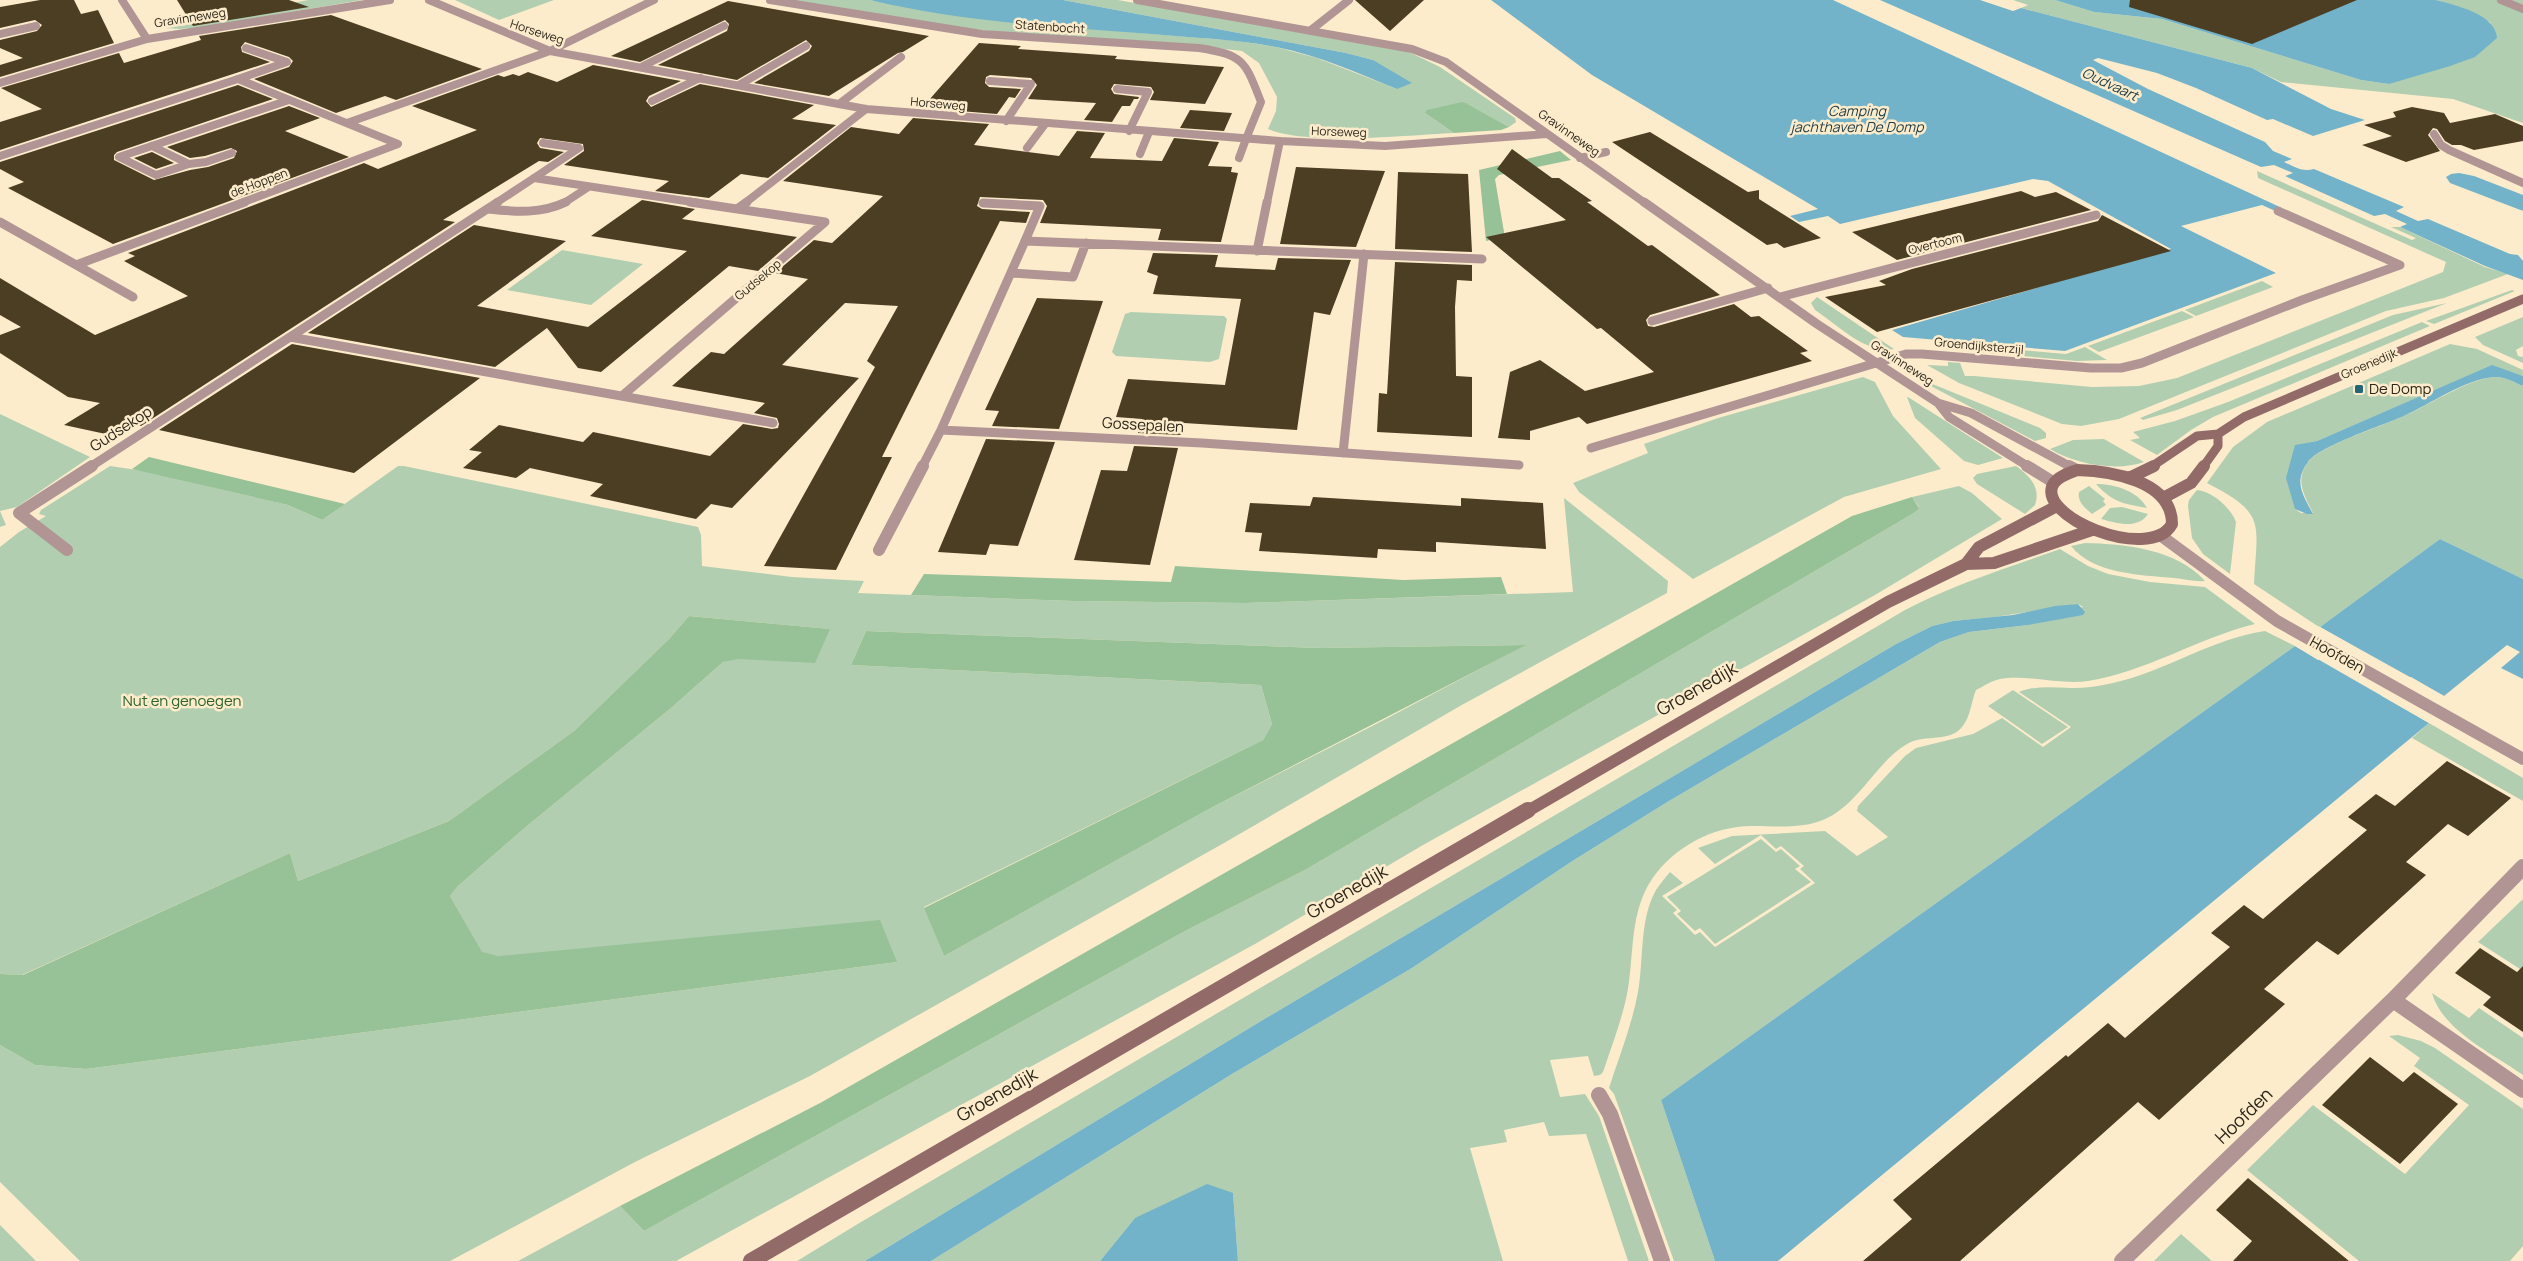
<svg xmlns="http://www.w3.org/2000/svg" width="2523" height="1261" viewBox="0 0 2523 1261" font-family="Manrope,sans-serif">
	<rect width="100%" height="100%" fill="#fdeccc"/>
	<!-- green -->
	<path fill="#b1cfb0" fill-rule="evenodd" d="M308 0H362L203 27 180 29 165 28Z
		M455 0H554L499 20Z
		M788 0H870L953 15 1020 23 1238 41 1276 47 1317 58 1397 89 1373 60 1346 53 1063 0H1118L1409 52 1440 67 1515 118 1516 122 1509 127 1468 104 1425 113 1454 133C1410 135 1305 146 1268 129L1276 111 1277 97 1259 63 1242 51 1172 43 1011 33 962 28Z
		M2013 0H2055L2094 12 2162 19 2361 80 2389 84 2491 23 2463 8 2436 0H2523V123L2453 99 2281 82 2252 68 2021 8 2028 5Z
		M2257 171 2412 240 2416 238 2391 227H2400L2485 267 2508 274 2444 298 2386 311 2119 419 2081 426 2062 424 1959 383 1927 365 1948 366V362L1960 363 1965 376H1974L2092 387 2139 386 2177 378 2443 272 2446 262 2258 178Z
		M562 250 643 264 591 305 507 290Z
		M2262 281 2273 287 2196 316 2185 310Z
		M2512 290 2515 291 2434 324 2426 321Z
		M1817 297 1894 349C1865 354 1838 325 1815 310L1811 303Z
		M2447 303 2177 410 2143 420 2140 418 2393 315Z
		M2182 311 2194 317 2099 352 2088 346Z
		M1131 312 1224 316 1227 319 1219 359 1210 362 1116 356 1112 352 1125 314Z
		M2523 317V346L2516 350 2518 356 2523 357V363L2483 345 2475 337Z
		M2422 322 2430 326 2213 417 2191 430 2157 455 2130 440 2140 438 2133 432 2175 421 2228 402Z
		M1943 343 2066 354 2085 347 2107 360 2077 361 1944 349Z
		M2450 344 2477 349 2523 370V376L2491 366 2317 441 2297 445 2295 509 2301 513H2313C2304 495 2294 479 2309 461 2322 445 2382 426 2402 417 2430 405 2465 380 2494 377 2504 376 2514 382 2523 386V579L2440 539 2320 627 2316 625 2254 584C2257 522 2267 514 2207 483L2233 447 2267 422Z
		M1863 377 1875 382 1893 416 1941 469 1844 497 1693 579 1579 492 1573 483 1648 453 1644 444 1718 418Z
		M1930 383 2040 428 2046 433V438L2035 441 1927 384Z
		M1907 397H1908L2003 458 1978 465 1964 461 1915 418Z
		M0 414 90 457 17 507 0 511 6 525 0 527Z
		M2104 439 2144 462C2117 472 2074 464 2050 449L2073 440Z
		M110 466 144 471 288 505 322 520 398 466H404L698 527 701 535 702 566 792 577 864 581 858 593 1073 601 1245 603 1573 592 1564 498 1668 581 1667 593 1460 706 1224 843 810 1076 635 1162 450 1261H80L0 1182V1045L35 1065 86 1069 897 962 499 956 482 953 450 896 458 886 527 826 671 708 723 662 829 629 689 616 669 639 574 731 449 821 298 881 290 853 22 975 0 974V547L19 532 46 516 39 514 41 510ZM866 631 1320 648 1525 645 1380 722 1209 809 944 956 924 907 1263 740 1272 724 1261 685 851 665Z
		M2016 466C2030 476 2041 488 2035 505L2025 514 1977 484 1973 478 1977 474Z
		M2096 484C2115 484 2138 491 2147 508 2124 504 2112 502 2096 484Z
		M1959 486 1972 493 2002 519 1875 595 1423 845 1255 944 676 1261H518L620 1206 644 1231 1187 930 1305 870 1914 513 1919 507 1912 497Z
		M2089 486 2105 499 2103 501 2106 505 2092 514C2085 508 2077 502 2079 492Z
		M2197 490C2212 491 2231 508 2236 522L2230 574 2203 554 2192 538 2188 506 2189 500Z
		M2122 507 2148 514C2138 530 2116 523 2101 519L2110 508Z
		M2085 543C2125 544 2177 549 2205 581 2195 582 2184 579 2174 578 2141 575 2093 574 2071 546Z
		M2060 549 2088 566 2108 574 2150 582 2205 587 2255 624C2198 638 2146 672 2088 681 2058 685 2026 674 2000 679 1991 681 1984 686 1976 690 1970 705 1971 720 1958 731 1945 741 1922 735 1907 744 1875 763 1859 805 1823 820 1801 829 1775 826 1752 826 1713 826 1674 847 1652 879 1630 912 1634 952 1628 989 1623 1017 1612 1045 1603 1072L1600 1075 1594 1076 1588 1056 1550 1060 1560 1097 1585 1094 1599 1116 1649 1261H1628L1586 1134 1549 1136 1544 1122 1504 1130 1507 1142 1470 1148 1503 1261H1238L1233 1193 1135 1218 1100 1261H931L1232 1074 1412 968 1574 860 1669 801 1940 642 1969 632 2028 625 2083 607 2078 604 1995 617 1953 621 1932 626 1896 644 1266 1018 865 1261H797L861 1222 1905 610C1954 584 2007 568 2060 549Z
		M2265 631 2295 646 1661 1100 1715 1261H1674L1614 1094 1609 1088C1619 1057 1632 1025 1638 992 1644 960 1639 920 1656 890 1660 884 1665 878 1670 872L1683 883 1662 896 1677 910 1673 913 1695 935 1700 932 1715 947 1815 883 1800 869 1804 866 1781 846 1776 849 1761 835 1715 864 1698 848 1732 836 1825 831 1857 856 1888 837 1857 811 1858 806 1905 756 1916 748 1973 734 2002 718 2043 747 2071 727 2019 692C2036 685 2054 688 2072 688 2086 688 2100 686 2113 683 2166 671 2211 639 2265 631Z
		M2013 690 2068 727 2042 744 1988 706Z
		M2429 723 2523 778V801L2412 738Z
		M1761 839 1776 852 1781 849 1800 866 1795 869 1811 882 1715 944 1700 928 1695 931 1677 914 1681 911 1667 897Z
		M2523 899V971L2478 942Z
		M2432 993 2469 1018 2479 1008 2523 1038V1075C2493 1054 2442 1030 2432 993Z
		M2398 1035 2421 1041 2435 1048 2523 1109V1246L2510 1261H2359L2247 1170 2313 1105 2405 1174 2469 1105 2414 1066 2420 1058 2389 1036Z
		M0 1225 36 1261H0Z
		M2181 1234 2212 1261H2154Z"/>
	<!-- forest -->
	<path fill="#97c196" d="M1462 102 1468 104 1509 127 1501 130 1454 133 1425 113 1427 110Z
		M1560 151 1571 160 1499 175 1495 179 1504 232 1503 237 1486 241 1479 170Z
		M149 457 345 504 322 520 288 505 132 469Z
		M1912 497 1919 508 1914 513 1305 870 1187 930 644 1231 620 1206 822 1102 1852 516Z
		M1175 566 1403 580 1501 577 1507 594 1245 603 1073 601 911 595 924 574 1171 582Z
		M689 616 830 629 815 663 738 659 723 662 671 708 527 826 458 886 450 896 482 952 499 956 880 920 897 962 86 1069 35 1065 0 1045V974L23 975 290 853 298 881 449 821 574 731 669 639Z
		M866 631 1320 648 1526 645 1209 809 944 956 924 908 1263 740 1272 724 1261 685 851 665Z"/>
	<!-- water -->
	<path fill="#72b3c9" d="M870 0H1063L1346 53 1373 60 1412 83 1397 89C1357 73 1318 55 1276 47 1235 39 1193 38 1151 34 1058 27 962 22 870 0Z
		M1491 0H1833L2282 208 2273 210 2262 205 2181 226 2276 273 2065 351 1903 337 1892 330 2171 249 2048 181 2033 179 1840 224 1828 216 1799 222 1790 216 1818 209 1592 75Z
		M1880 0H1980L2013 11 2021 8 2252 68 2331 109 2365 120 2313 136 2273 119 2267 120 2196 88 2157 73 2098 58 2093 60 2148 89 2265 142 2273 151 2292 159 2284 162C2295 167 2302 172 2314 169L2404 207 2396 211 2418 221 2428 219 2510 254 2518 255 2523 261V280L2485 266 2400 227 2407 224 2385 214 2374 216 2285 176 2293 173 2274 165 2261 167Z
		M2055 0H2436C2455 5 2496 14 2497 38L2475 57 2450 66 2389 84 2361 80 2162 19 2094 12Z
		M2459 173 2474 176 2523 195V211L2450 183 2446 177 2451 174Z
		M2492 365 2523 376V386C2514 382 2504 376 2494 377 2466 379 2430 404 2404 416 2384 425 2319 446 2308 462 2293 482 2303 495 2313 514H2307L2295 509 2286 478 2295 445 2317 441Z
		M2440 539 2523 579V679L2501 668 2520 652 2507 645 2444 696 2411 677 2382 696 2429 723 1778 1261H1715L1661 1100 2295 646 2318 660 2348 643 2320 627Z
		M2078 604 2085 612 2083 615 2028 625 1969 632 1940 642 1669 801 1574 860 1412 968 1232 1074 931 1261H865L1266 1018 1896 644 1932 626 1953 621 2013 615 2055 606Z
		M1207 1184 1233 1193 1238 1261H1100L1135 1218Z"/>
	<!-- pier -->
	<path fill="#fdeccc" d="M2320 627 2444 696 2443 698 2411 680 2386 696 2430 721 2429 723 2295 646 2297 645 2318 657 2343 642 2318 628Z"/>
	<!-- building -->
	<path fill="#4c3e23" d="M40 0H74L81 14 98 10 114 43 0 77V65L23 58 0 48V40L37 31 42 25 35 20 0 28V7Z
		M177 0H289L309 7 193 26Z
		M1355 0H1424L1390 31Z
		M2130 0H2357L2252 44 2129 7Z
		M728 1 813 16 929 36 903 52 898 53 829 96 754 83 809 51 812 46 806 40 737 80 658 65 727 31 729 24 725 20 640 62 611 56Z
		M331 15 482 69 396 100 385 96 336 113 254 79 289 67 293 61 289 57 245 42 241 47 242 52 270 62 0 150V122L42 109 1 88 119 53 124 63 201 40 199 36Z
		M979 43 1021 46 1018 49 1117 56 1115 59 1224 67 1205 104 1150 100 1154 92 1151 87 1114 84 1111 89 1114 94 1139 97 1138 99H1134L1130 106H1122L1112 122 1084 120 1096 103 1028 99 1037 85 1031 78 990 75 986 77 985 83 989 87 1021 89 1015 98 1009 97 997 114 922 108Z
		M593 65 681 81 649 96 646 101 651 107 700 84 814 105 792 119 836 125 768 178 741 174 709 198 655 191 669 181 564 165 584 151 583 144 540 138 537 143 540 148 564 152 548 162 539 161 443 220 455 222 141 426 134 425 115 436 64 425 100 403 68 397 0 353V335L21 327 0 315V278L95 335 188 296 124 261 135 256 128 253 364 163 378 169 477 130 412 106 498 75 504 77 513 74 519 76 528 72 557 82Z
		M238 85 273 99 117 152 114 155V160L154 180 190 170 208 167 234 158 237 151 231 148 205 156 190 158 167 147 289 106 320 118 285 131 349 157 113 244 8 188 24 182 0 169V162Z
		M2412 107 2444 113 2450 123 2495 114 2523 126V141L2474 150 2461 145H2452L2445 141 2437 129 2433 128 2428 135 2440 151 2406 162 2362 145 2392 136 2364 125 2396 117 2393 112Z
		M1190 110 1232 113 1224 131 1180 128Z
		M913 118 989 124 974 145 1059 156 1077 131 1105 133 1090 158 1162 161 1174 138 1219 142 1208 166 1232 167 1231 172 1238 173 1221 242 1158 240 1161 229 1040 223 1047 206 1043 200 980 197 977 206 982 209 1030 212 1026 223 1000 221 882 457H892L836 570 764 566 875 367 867 361 898 306 845 303 782 365 859 378 732 508 711 504 696 519 590 496 603 484 530 468 516 478 463 468 482 452 469 450 499 425 583 442 593 432 710 456 743 424 772 429 778 428 779 424 777 418 754 413 765 403 672 386 711 352 724 354 808 279 775 273 814 240 832 243 883 196 783 181 851 127 899 134Z
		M1650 132 1748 192 1759 190V199L1821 238 1784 248 1777 243 1767 245 1612 142Z
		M1512 149 1552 178H1559L1592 201 1587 202 1648 246 1652 245 1720 295 1650 315 1646 320 1648 326 1654 327 1734 304 1751 317 1759 316 1808 351 1800 353 1812 361 1587 424 1579 417 1530 431V440L1498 438 1510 372 1540 360 1585 391 1654 372 1601 328 1597 329 1486 237 1566 220 1497 169Z
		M152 152 174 163 156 169 134 158Z
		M1296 167 1385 171 1356 247 1280 244Z
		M1398 172 1468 174 1472 252 1395 249Z
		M2021 191 2035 197 2056 192 2091 210 1897 260 1852 232Z
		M642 200 695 209 682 219 797 237 758 271 729 266 601 372 578 368 547 328 495 367 308 333 474 225 566 241 477 306 588 327 687 251 591 236Z
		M2102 215 2171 251 1877 332 1825 297 1886 285 1879 281 1912 269 2098 221Z
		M1153 253 1218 255 1215 267 1275 270 1278 258 1351 260 1330 315 1314 312 1297 430 1184 423 1181 435 1138 433 1142 419 1116 417 1128 379 1225 385 1241 299 1153 294 1158 276 1147 272Z
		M1395 262 1472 265V281L1457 280 1455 307 1456 376 1472 377V437L1377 432 1379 393 1387 394Z
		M1037 298 1103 301 1059 429 992 426 999 411 985 410Z
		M292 344 480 378 354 473 159 430Z
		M986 439 1055 442 1018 546 990 544 986 555 938 552Z
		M1134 446 1178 448 1150 565 1074 560 1101 470 1127 471Z
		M1313 497 1461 506V498L1543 503 1546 549 1436 542V552L1378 549 1377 558 1294 553 1259 551 1262 533 1245 532 1250 503 1310 506Z
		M2447 761 2511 798 2468 836 2448 824 2406 862 2426 875 2338 955 2317 941 2264 989 2285 1004 2159 1120 2138 1102 1960 1261H1863L1912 1219 1893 1200 2066 1055 2068 1057 2108 1023 2125 1038 2230 947 2211 933 2244 905 2263 919 2367 830 2348 817 2376 794 2395 806Z
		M2480 948 2517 972 2523 966V1032L2483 1005 2491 997 2455 973Z
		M2370 1057 2403 1082 2414 1072 2458 1104 2400 1164 2322 1105Z
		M2248 1178 2349 1261H2233L2252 1241 2216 1210Z"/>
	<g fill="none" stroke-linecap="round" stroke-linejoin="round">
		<!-- lane-far2 -->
		<path stroke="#b19594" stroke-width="8" d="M2501 0 2523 9
			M0 34 36 26
			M238 79 287 62 246 48
			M652 101 700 78
			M152 146 189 164 156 175 119 157 289 100
			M1027 148 1045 124
			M1140 154 1149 132
			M1239 158 1246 139
			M1580 158 1606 152
			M189 164 206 162 232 153
			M534 178 579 148 543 143"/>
		<!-- lane-far1 -->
		<path stroke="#b19594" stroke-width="9" d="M983 203 1040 206 1025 241
			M1652 321 1768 288
			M1876 363 1906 354H1922L2091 368H2121L2142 363 2302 300 2400 265 2278 211"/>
		<!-- lane -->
		<path stroke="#b19594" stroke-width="16" d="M1599 1095 1610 1114 1662 1261"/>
		<!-- street-far3 -->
		<path stroke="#b19594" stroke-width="8" d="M122 0 147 39
			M429 0 550 51 866 109 1280 141 1385 146 1547 134
			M770 0 982 34 1199 48C1244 55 1245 61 1261 102L1246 139
			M1137 0 1412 49 1446 62 1645 203
			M1311 30 1349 0
			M643 66 724 26
			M990 81 1031 84 1006 121
			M0 83 147 39 390 0
			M739 85 806 46
			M1117 89 1148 92 1129 131
			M839 104 901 57
			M347 123 550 51 654 0
			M2434 134 2441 145 2449 150 2523 183
			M0 156 238 79 398 144 241 203
			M496 203 534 178 699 203
			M564 203 587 188
			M745 203 866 109
			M1267 203 1280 141"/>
		<!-- street-far2 -->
		<path stroke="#b19594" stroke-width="9" d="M1644 202 1817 324 1938 403 1971 413 2071 467
			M489 209C516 212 541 214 566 202
			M737 209 747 202
			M0 222 133 297
			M1257 251 1267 202
			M76 265 245 202
			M1011 273 1073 277 1086 243
			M1780 297 2096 215
			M290 337 773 423
			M622 396 825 222 690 202
			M1938 403 1949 417 2029 467
			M941 430 1025 241 1482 259
			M1591 448 1876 363
			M1343 453 1364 254
			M90 467 498 202
			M922 467 941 430 1202 443 1519 465"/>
		<!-- street-far1 -->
		<path stroke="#b19594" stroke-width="12" d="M2027 466 2053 482
			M2069 466 2077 470
			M2160 535 2277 621 2523 759
			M67 550 19 513 92 466
			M879 550 923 466"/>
		<!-- street -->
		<path stroke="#b19594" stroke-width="16" d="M2393 1000 2523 1090
			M2122 1261 2393 1000 2523 867"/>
		<!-- secondary-far2 -->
		<path stroke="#926b69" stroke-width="9" d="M2151 467 2197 436 2218 434 2244 417 2523 299
			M2203 467 2218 446V434"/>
		<!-- secondary-far1 -->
		<path stroke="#926b69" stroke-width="12" d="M2077 470C2110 471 2172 480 2172 524 2150 564 2032 515 2054 483 2059 476 2069 473 2077 470Z
			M2129 478 2154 466
			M2163 498 2191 483 2204 466
			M1966 564 1979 547 2057 506
			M1526 812 1888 602 1966 564 1994 563 2092 530"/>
		<!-- secondary -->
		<path stroke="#926b69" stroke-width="16" d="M751 1261 1528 810"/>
	</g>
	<!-- markers -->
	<rect fill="#256479" stroke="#fdeccc" stroke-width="2" x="2354" y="384" width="10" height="10" rx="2.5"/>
	<g text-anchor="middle" stroke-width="5" stroke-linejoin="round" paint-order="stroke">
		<!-- far-street labels -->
		<g font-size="12" fill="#2c261a" stroke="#fdeccc">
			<text transform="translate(190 18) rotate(-9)" y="4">Gravinneweg</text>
			<text transform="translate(1050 27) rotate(4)" y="4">Statenbocht</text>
			<text transform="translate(537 32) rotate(18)" y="4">Horseweg</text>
			<text transform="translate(938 104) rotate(5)" y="4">Horseweg</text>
			<text transform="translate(1339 132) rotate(2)" y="4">Horseweg</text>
			<text transform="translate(1569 133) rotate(35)" y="4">Gravinneweg</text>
			<text transform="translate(259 183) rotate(-21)" y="4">de Hoppen</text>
			<text transform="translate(1935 244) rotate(-14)" y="4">Overtoom</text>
			<text transform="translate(758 280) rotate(-40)" y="4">Gudsekop</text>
			<text transform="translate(1979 346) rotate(5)" y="4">Groendijksterzijl</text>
			<text transform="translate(1902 363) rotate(33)" y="4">Gravinneweg</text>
			<text transform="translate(2369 364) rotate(-23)" y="4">Groenedijk</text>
		</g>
		<!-- far-water labels -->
		<g font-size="14" font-style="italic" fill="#1a3a44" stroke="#fdeccc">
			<text transform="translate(2110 84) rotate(25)" y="5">Oudvaart</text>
			<text x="1857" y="116">Camping<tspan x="1857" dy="16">jachthaven De Domp</tspan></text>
		</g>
		<!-- poi labels -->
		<g font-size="15" fill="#2c261a" stroke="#fdeccc" text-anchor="start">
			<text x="2369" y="394">De Domp</text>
		</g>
		<!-- street labels -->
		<g font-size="15" fill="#2c261a" stroke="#fdeccc">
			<text transform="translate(1143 425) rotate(3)" y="5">Gossepalen</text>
			<text transform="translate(121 429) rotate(-33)" y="5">Gudsekop</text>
			<text transform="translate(2337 655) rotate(29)" y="5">Hoofden</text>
		</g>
		<!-- park labels -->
		<g font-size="15" fill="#2a632c" stroke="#fdeccc">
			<text x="182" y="706">Nut en genoegen</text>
		</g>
		<!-- near-street labels -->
		<g font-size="18" fill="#2c261a" stroke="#fdeccc">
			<text transform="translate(1697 689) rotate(-30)" y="6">Groenedijk</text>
			<text transform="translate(1347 892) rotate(-30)" y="6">Groenedijk</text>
			<text transform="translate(997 1095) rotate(-30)" y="6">Groenedijk</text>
			<text transform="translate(2244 1116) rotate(-44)" y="6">Hoofden</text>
		</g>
	</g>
</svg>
